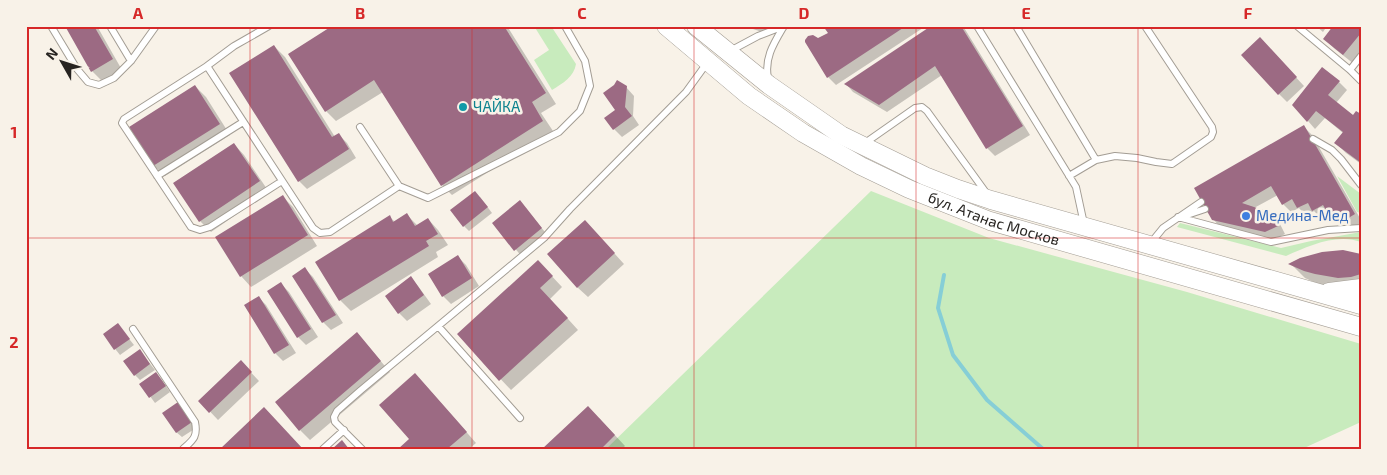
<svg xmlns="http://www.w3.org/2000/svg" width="1387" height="475" viewBox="0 0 1387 475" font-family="'Exo 2',sans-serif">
	<rect width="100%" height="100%" fill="#f8f2e8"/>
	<!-- green -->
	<path fill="#c8ebbd" d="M534 26H551L576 64C574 77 563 83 552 90L534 60 549 50Z
		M1337 176 1361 194V213L1357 212Z
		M871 191 989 238 1187 292 1361 344V422L1302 449H606Z
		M1180 223 1281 248 1311 241 1361 232V242C1337 233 1308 246 1286 256L1177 227Z"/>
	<!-- shadow -->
	<path fill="#0003" d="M66 26H97L122 70 103 82 92 71Z
		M334 26H507L556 104 541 113 553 131 452 195 442 185 383 92 336 121 326 111Z
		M750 26H778L762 32 753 29Z
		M827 26H921L923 28 836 85 828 77 829 33Z
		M933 26H963L1030 135 995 156 987 148 942 75 887 112 853 92 846 84Z
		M1316 26H1327L1323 32Z
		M1361 26V56L1354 64 1335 49 1325 39Z
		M274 46 285 57 335 137 339 135 347 143 356 158 307 189 299 181Z
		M1268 47 1304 86 1287 102 1279 94Z
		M1339 82 1347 90 1336 103 1354 116H1361V164L1346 153 1336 143 1343 133 1325 118 1315 129 1294 105Z
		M195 86 206 97 230 135 165 176 154 166 130 128Z
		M626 87 634 96 633 116 639 125 622 137 614 129 606 118 617 110Z
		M1304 127 1312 135 1361 220V223L1354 227 1346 220 1339 224 1330 214 1321 218 1314 211 1306 216 1299 208 1291 212 1283 204 1278 195 1254 208 1271 214 1279 222 1285 234 1273 240 1221 228 1213 219Z
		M234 144 244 155 269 192 211 232 200 221 175 184Z
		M283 197 293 207 317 246 251 287 241 276Z
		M480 197 492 213 469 231 464 226Z
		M527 210 549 237 523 258 494 223Z
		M407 215 418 226 428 219 438 230 448 245 436 252 438 257 351 311 340 300 316 262 390 217 395 222Z
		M595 232 624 264 588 297 577 287Z
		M1361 255V292L1320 285 1305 278 1291 264Z
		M458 257 466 265 479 286 451 304 443 296Z
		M305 269 313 277 343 323 331 330 323 322 294 277Z
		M548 272 562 287 550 299 578 330 511 390 458 334Z
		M411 278 418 286 431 304 407 321 399 313 386 296Z
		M281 284 289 292 318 337 306 345 298 337Z
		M258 297 266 305 296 353 283 361 275 353 246 305Z
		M118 325 134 345 120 355 104 335Z
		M367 345 390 372 310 440 300 430Z
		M140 351 155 370 140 380 135 375Z
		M241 362 259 381 218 420 200 401Z
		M161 379 170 392 155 403 141 384Z
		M425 385 476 443 469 449H400L411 439Z
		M178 404 196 428 182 437 176 432Z
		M599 418 625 446 622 449H544Z"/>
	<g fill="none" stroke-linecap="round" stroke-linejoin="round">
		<!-- stream -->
		<path stroke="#86ced6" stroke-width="4" d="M944 275 938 308 953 355 987 400 1043 449"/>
	</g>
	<!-- building -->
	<path fill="#9c6a83" d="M65 26H94L113 59 91 72Z
		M332 26H504L546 93 532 102 543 121 441 186 374 80 325 112 288 54Z
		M823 26H906L827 78 805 42V40L808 36 813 35 818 38 828 33Z
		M931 26H961L1023 126 986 149 935 66 879 105 844 84Z
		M1333 26H1361V33L1343 55 1323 39Z
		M1260 37 1297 77 1278 95 1241 55Z
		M274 45 332 137 339 133 349 149 298 182 229 73Z
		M1322 67 1340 81 1328 95 1353 115 1356 111 1361 114V163L1334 143 1343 132 1316 111 1307 122 1292 105Z
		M617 80 627 86 625 107 632 116 613 130 604 118 615 110 603 93 614 85Z
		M195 85 220 124 153 166 129 127Z
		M1304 125 1355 214 1345 220 1339 211 1330 217 1323 205 1312 211 1308 203 1297 208 1292 199 1282 205 1271 186 1242 203 1272 213 1278 226 1265 232 1212 220 1194 188Z
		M234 143 260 181 199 222 173 183Z
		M475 191 488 207 463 227 450 210Z
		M283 195 308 235 240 277 215 237Z
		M520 200 542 228 514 251 492 223Z
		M407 213 415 226 428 218 438 234 426 241 429 246 339 301 315 262 390 215 393 222Z
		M585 220 615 253 577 288 547 254Z
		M1343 250 1361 254V274L1351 277 1338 278 1315 274 1304 271 1288 264 1300 258 1322 252Z
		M458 255 472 278 442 297 428 274Z
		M538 260 553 276 540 288 568 318 499 381 457 334Z
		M305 267 336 315 322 323 292 276Z
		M411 276 424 295 398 314 385 296Z
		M281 282 311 329 297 338 267 291Z
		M259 296 289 345 274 354 244 305Z
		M118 323 130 339 114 350 103 334Z
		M357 332 381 361 299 431 275 402Z
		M140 349 150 364 134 376 123 361Z
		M241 360 252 372 209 413 198 401Z
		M156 372 166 386 149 398 139 384Z
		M415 373 467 432 447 449H398L409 439 379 405Z
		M178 402 192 422 176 433 162 413Z
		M588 406 615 435 601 449H542Z
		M264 407 303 449H220Z
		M342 440 349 449H332Z"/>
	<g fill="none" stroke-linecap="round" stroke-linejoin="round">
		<defs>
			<path id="lane" d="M51 26 77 69 88 82 99 85 114 78 131 61 156 26
				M110 26 131 61
				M269 26 234 46 207 66 313 228 320 233 330 232 399 186 428 198 559 132 580 111 590 86 585 61 565 26
				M977 26 1076 187 1084 224
				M1016 26 1096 160
				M1297 26 1350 70 1361 81
				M730 51 758 36 784 26
				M207 66 124 119 122 123 191 227 200 230 210 227 282 181
				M1350 70 1361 56
				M768 78C764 58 774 43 784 26
				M360 127 399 186
				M1313 139 1332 150 1341 159 1361 185
				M865 143 915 108 922 107 927 111 987 194
				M157 176 243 122
				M1069 176 1096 160 1115 156 1137 158 1156 162 1172 164 1211 137 1213 132 1212 127 1145 26
				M1187 215 1205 209
				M1178 217 1271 242 1328 230 1361 228
				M1150 244 1163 228 1201 202
				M438 326 520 418
				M133 329 195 422C198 437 193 440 183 449
				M323 449 344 430
				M362 449 335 422 334 417 337 411 361 390 544 238 570 209 686 92 707 63"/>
			<g id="secondary">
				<path id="s1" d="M666 26 749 96 803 133 861 166 909 189 990 221 1361 327"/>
				<path d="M696 26 769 85 841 135 925 176 958 189 991 200 1361 305"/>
				<path d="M1329 292 1361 288"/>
			</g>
		</defs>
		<!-- lane casing -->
		<use href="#lane" stroke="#a39d94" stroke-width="8"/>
		<!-- secondary casing -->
		<use href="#secondary" stroke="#a39d94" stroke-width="19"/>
		<!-- lane -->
		<use href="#lane" stroke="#fff" stroke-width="6"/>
		<!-- secondary -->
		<use href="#secondary" stroke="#fff" stroke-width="18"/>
	</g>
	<!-- grid -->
	<path fill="none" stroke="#d62828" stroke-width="1" stroke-opacity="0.55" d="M250 26V449M472 26V449M694 26V449M916 26V449M1138 26V449M26 238H1361"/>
	<!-- markers -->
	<circle fill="#0f9aa8" stroke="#f8f2e8" stroke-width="2" cx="463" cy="107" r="5"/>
	<circle fill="#3f7fe0" stroke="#f8f2e8" stroke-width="2" cx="1246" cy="216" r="5"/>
	<g text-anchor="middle" stroke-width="5" stroke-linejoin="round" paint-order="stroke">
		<!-- culture labels -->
		<g font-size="15" fill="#0d838f" stroke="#f8f2e8" text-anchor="start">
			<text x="473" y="112">ЧАЙКА</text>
		</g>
		<!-- shop labels -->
		<g font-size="15" fill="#366cbe" stroke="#f8f2e8" text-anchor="start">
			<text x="1256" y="221">Медина-Мед</text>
		</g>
		<!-- street labels -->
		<g font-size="15" fill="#272421" stroke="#f8f2e8">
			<text dy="5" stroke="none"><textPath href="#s1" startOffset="384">бул. Атанас Москов</textPath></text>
		</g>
	</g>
	<!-- border -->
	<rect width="1387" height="475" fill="none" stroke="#f8f2e8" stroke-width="55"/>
	<!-- north arrow -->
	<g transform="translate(62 62) rotate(309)" stroke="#f8f2e8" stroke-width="4" paint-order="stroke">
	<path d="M0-4L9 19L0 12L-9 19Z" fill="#272421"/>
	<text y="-8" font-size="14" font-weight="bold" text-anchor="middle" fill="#272421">N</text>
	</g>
	<rect x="28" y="28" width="1332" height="420" fill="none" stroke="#d62828" stroke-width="2"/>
	<g font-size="16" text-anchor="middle" font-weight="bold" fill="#d62828">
		<text x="138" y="19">A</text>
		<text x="360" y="19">B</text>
		<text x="582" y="19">C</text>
		<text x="804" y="19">D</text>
		<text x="1026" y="19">E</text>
		<text x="1248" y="19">F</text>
		<text x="14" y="138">1</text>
		<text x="14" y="348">2</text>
	</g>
</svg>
